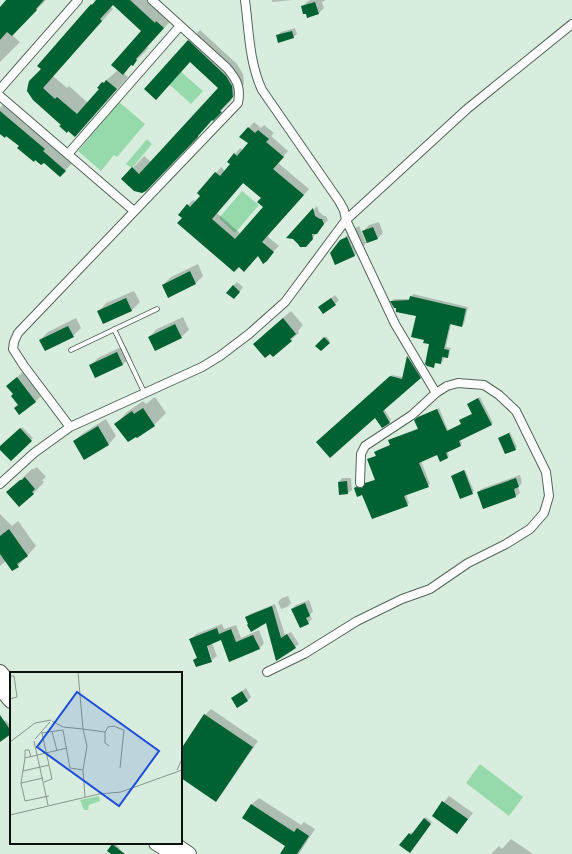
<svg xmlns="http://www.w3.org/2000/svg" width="572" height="854" viewBox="0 0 572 854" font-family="Signika,sans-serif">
	<rect width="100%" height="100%" fill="#d9edde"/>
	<!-- green -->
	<path fill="#96daab" d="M180 71 203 91 191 104 169 84Z
		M119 102 145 124 117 157 114 155 101 171 78 151Z
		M147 139 152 144 132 168 126 164Z
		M242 191 259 205 235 233 219 218Z
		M480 764 523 797 509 816 466 783Z"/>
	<!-- shadow -->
	<path fill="#0003" fill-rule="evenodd" d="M7 0H46L12 35 20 42 0 62V8Z
		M96 0H154L175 16 147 47 148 48 144 53 123 73 128 77 75 136 33 99 42 69 38 66ZM113 4 143 31 118 70 103 83 100 89 88 103 69 86 67 88 53 76 113 9 111 7Z
		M272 0H293L272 2Z
		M311 0H326L322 2 324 8 318 14 302 7 308 1Z
		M295 28 297 34 293 37 277 36 281 32Z
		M200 30 237 64 243 74 244 84 231 99 232 100 213 119 209 124 146 190 133 168 144 156 151 162 219 88 189 41Z
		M6 101 13 102 55 138 53 140 76 159 60 176 44 162 0 132V108Z
		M254 122 261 128 264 125 274 133 271 136 288 151 278 163 309 189 267 236 279 246 263 262 258 255 183 218 188 205 193 200 196 202 216 173 221 167 225 171 231 164 228 162 235 154 240 148 243 150 249 143 241 137ZM244 182 262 198 265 207 241 234 217 213Z
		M317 206 319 212 324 216H326L328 220 316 233V234L305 246 294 238H288Z
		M379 222 383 233 377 239 366 243 355 255 336 264 341 241 353 229 359 226 366 242H367L363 231 369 225Z
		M198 264 203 276 196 283 163 285 171 277Z
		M237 282 243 287 238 294 233 286Z
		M134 291 140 302 132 310 104 323 99 311 106 303Z
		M413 294 468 307 464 324 462 326 451 324 446 347 451 348 449 355 447 357 444 356 443 361 440 363 436 362 433 366 430 343 417 316 397 307 392 301 394 299H410Z
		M335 295 339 300 335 304 319 307Z
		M291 311 303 325 298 331 299 333 291 340 262 336Z
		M183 317 189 330 181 337H149L157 329Z
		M76 318 81 328 73 336 40 340 48 332Z
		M326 336 330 341 321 350 317 346Z
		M125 345 131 357 123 364 95 377 90 366 98 358Z
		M409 356 421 375 384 409 391 420 390 422 382 427 375 417 317 442 392 375 403 377Z
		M23 372 41 396 35 402 19 404 14 394 7 386Z
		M155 397 166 413 154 425 137 437 116 424 127 412 143 401 146 404Z
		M480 397 493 423 460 440 462 443 461 445 447 451 449 456 448 457 440 460 438 454 421 461 430 484 406 494 409 503 407 505 363 493 355 488 359 486 364 487 368 482 376 479 368 459 377 455 375 452 377 450 391 445V439L419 428 415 420 421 416 439 408 448 430 462 424 460 420 462 419 473 413 468 404Z
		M106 419 116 436 109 444 84 458 74 441 82 434Z
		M22 427 33 438 11 459 0 447Z
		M510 432 517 447 515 449 499 438Z
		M37 467 46 477 42 480 44 482 33 494 7 492 32 469H34Z
		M465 470 474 491 472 493 452 476Z
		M520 475 522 483 518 487 520 493 516 496 478 492 481 489Z
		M342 478H351L352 490 348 493 339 482Z
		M0 514 12 526 18 521 36 546 18 566 12 570 6 561 0 566Z
		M288 596 291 603 287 607 281 609 278 602 282 598Z
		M309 600 313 611 310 615 312 619 308 623 292 609 296 605Z
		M275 604 285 635 291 632 299 644 276 659 267 621 249 624 246 617 250 614Z
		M222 624 224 629 236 625 241 638 259 630 264 643 259 649 221 639 212 643 217 656 211 661 194 660 197 657 191 639 196 634ZM204 641H206L212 660H210Z
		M246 688 251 697 247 701 232 699Z
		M211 709 258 741 221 795 216 800 181 777V750L205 715Z
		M6 720 11 727V733L0 736V722L1 724Z
		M449 796 473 813 457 833 433 815Z
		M259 798 301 825 304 822 315 829 299 854H281L286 846 243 818 252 804Z
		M426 817 432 822 411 850 401 845 411 832 413 834Z
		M511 839 533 854H491L499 846 502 849Z
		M114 843 120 848 115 854H113L112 845Z"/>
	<!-- building -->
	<path fill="#006133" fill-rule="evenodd" d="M6 0H44L36 9 37 10 12 36 7 32 0 40V7Z
		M96 0H130L155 23 156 21 164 28 136 59 137 60 133 66 131 65 123 75 111 65 141 31 113 5 100 19 102 21 43 88 55 99 57 97 77 114 99 89 97 88 102 82 104 83 106 80 117 89 75 137 68 131 67 133 59 126 61 125 33 100 27 91 28 85 29 81 41 69 37 66 91 4 92 5Z
		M315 2 319 14 307 18 306 14H303L301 6Z
		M292 31 294 38 278 43 276 35Z
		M188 40 226 76 232 86 233 97 220 111 222 112 213 121 212 120 198 136V137L146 191 142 193 134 191 121 179 132 167 139 174 218 88 190 62 156 100 144 89Z
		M0 111 45 149 43 151 66 171 60 177 44 163 41 165 35 160 34 162 17 148 19 146 6 136 5 138 0 134Z
		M248 127 255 133 258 130 269 139 266 142 284 157 273 169 304 195 262 242 274 252 267 261 263 264 258 256 244 272 239 267 234 272 177 223 182 218 178 215 187 204 190 207 200 196 197 193 215 172 220 176 230 164 227 162 234 153 237 156 248 143 239 137ZM243 183 261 198 257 202 263 207 235 239 212 219Z
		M313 208 315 216 320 219H322L324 224 317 234H312L313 239 306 247H300L298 244 293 239 286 238Z
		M373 227 378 239 367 243 362 231Z
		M347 237 355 256 335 265 330 253 340 240Z
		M190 271 196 284 168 298 162 285Z
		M233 285 240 292 234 299 226 293Z
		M410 296 466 309 462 327 450 324 444 349 449 350 448 358 442 357 441 364 435 363 434 368 427 366 425 364 429 344 423 343 424 340 411 337 416 316 396 312V308H394L390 301 409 300Z
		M126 298 132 311 103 324 97 311Z
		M331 298 336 305 323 314 318 307Z
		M283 318 296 334 290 339 292 341 273 357 270 354 265 358 253 344Z
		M175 324 182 338 155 351 148 337Z
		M68 326 74 337 45 351 39 340Z
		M324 337 330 343 321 351 315 346Z
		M117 352 123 365 95 378 89 365Z
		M407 356 421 378 383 411 390 423 382 428 375 418 330 458 316 442 390 376 402 379Z
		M17 377 36 402 19 415 14 408 18 405 11 396 13 394 6 386Z
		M478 398 492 425 459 441 461 446 446 453 448 458 440 462 437 455 419 463 429 487 404 496 408 506 372 519 362 495 357 497 354 488 356 487 362 488 365 483 375 480 367 459 376 456 374 452 390 445 388 440 418 429 414 420 418 417 437 409 447 431 461 424 459 420 472 414 467 404Z
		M143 408 155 426 137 438 136 437 128 442 114 424 132 411 134 414Z
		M98 426 109 445 84 460 73 441Z
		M20 428 32 441 11 461 0 450V446Z
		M509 433 516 450 505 454 498 438Z
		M464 470 473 494 460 499 451 476Z
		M25 477 35 489 32 492 34 494 19 507 6 492 20 480H22Z
		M516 478 519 487 514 489 516 497 483 509 477 492Z
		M347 481 348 494 339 495 338 482Z
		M9 529 28 556 17 564 19 567 12 571 0 554V536Z
		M305 603 310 616 306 618 309 624 300 628 291 609Z
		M272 606 281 638 287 634 296 648 276 661 266 623 251 632 247 625 248 624 245 617Z
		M217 628 219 634 231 629 236 642 253 635 260 649 229 662 221 640 207 646 212 662 196 667 193 660 197 658 189 639Z
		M242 691 248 701 237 708 231 698Z
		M204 714 253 747 216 802 181 778V749Z
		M0 715 11 731V734L0 742Z
		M442 801 468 819 457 834 432 816Z
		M251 804 294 832 297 828 309 836 297 854H280L285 846 242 818Z
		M424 818 431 824 410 853 399 845 409 833 411 835Z
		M112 844 125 854H111L107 851Z"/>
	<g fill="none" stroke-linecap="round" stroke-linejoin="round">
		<defs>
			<path id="lane" d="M114 329 144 392
				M71 350 157 309"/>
			<path id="street" d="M0 89 78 0
				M0 96 134 211
				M68 154 180 26
				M70 427 24 366 13 349 14 342 18 333 238 103C241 87 237 80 227 68L152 0
				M360 483 361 454 365 446 412 415 436 393 395 324 346 220 467 109 572 24
				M0 484 34 453 70 427 202 367 220 356 249 334 285 302 346 220 344 210 339 201 262 90C249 62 249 30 245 0
				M267 672 304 654 357 621 402 599 430 589 468 563 506 544 530 529 544 513 549 496 546 472 516 411 499 395 484 385 458 383 447 386 436 393"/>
			<path id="highway" d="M0 672 11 685
				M0 688 11 701
				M156 843 173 854
				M173 843 189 854"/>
		</defs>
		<!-- lane casing -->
		<use href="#lane" stroke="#536458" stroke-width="5.5"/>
		<!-- street casing -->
		<use href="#street" stroke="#536458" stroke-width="10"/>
		<!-- highway casing -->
		<use href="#highway" stroke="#536458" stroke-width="16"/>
		<!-- lane -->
		<use href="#lane" stroke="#fff" stroke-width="4"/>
		<!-- street -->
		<use href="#street" stroke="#fff" stroke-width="8"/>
		<!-- highway -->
		<use href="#highway" stroke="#fff" stroke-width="14"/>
	</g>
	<!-- overview -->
	<g transform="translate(10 672)">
		<rect width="172" height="172" fill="#d9edde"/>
		<path d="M89 124 90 129 79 133 78 138H74L70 128Z" fill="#96daab"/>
		<path fill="none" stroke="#87958a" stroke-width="1" d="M68 0 73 57 95 60V71L99 74M0 4H4L7 25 0 27M42 49 53 55 73 57 77 74 73 98 75 125M42 59 47 79M95 60 98 55 103 54 114 58 110 96M31 61 53 58 60 96 73 98M32 61 42 107 34 110M25 67 40 50M24 69 38 133M0 70 25 51 41 48M15 86V78H19L21 85M167 98 172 87M13 99 39 93M11 111 33 106M39 124 15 129 11 111 15 86 57 76M0 143 89 122 111 120 172 98"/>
		<path fill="#1d4ed8" fill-opacity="0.15" stroke="#1d4ed8" stroke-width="2" d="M67 20 149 79 109 134 27 75Z"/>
		<rect width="172" height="172" fill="none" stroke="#0b110c" stroke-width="2"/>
	</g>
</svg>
